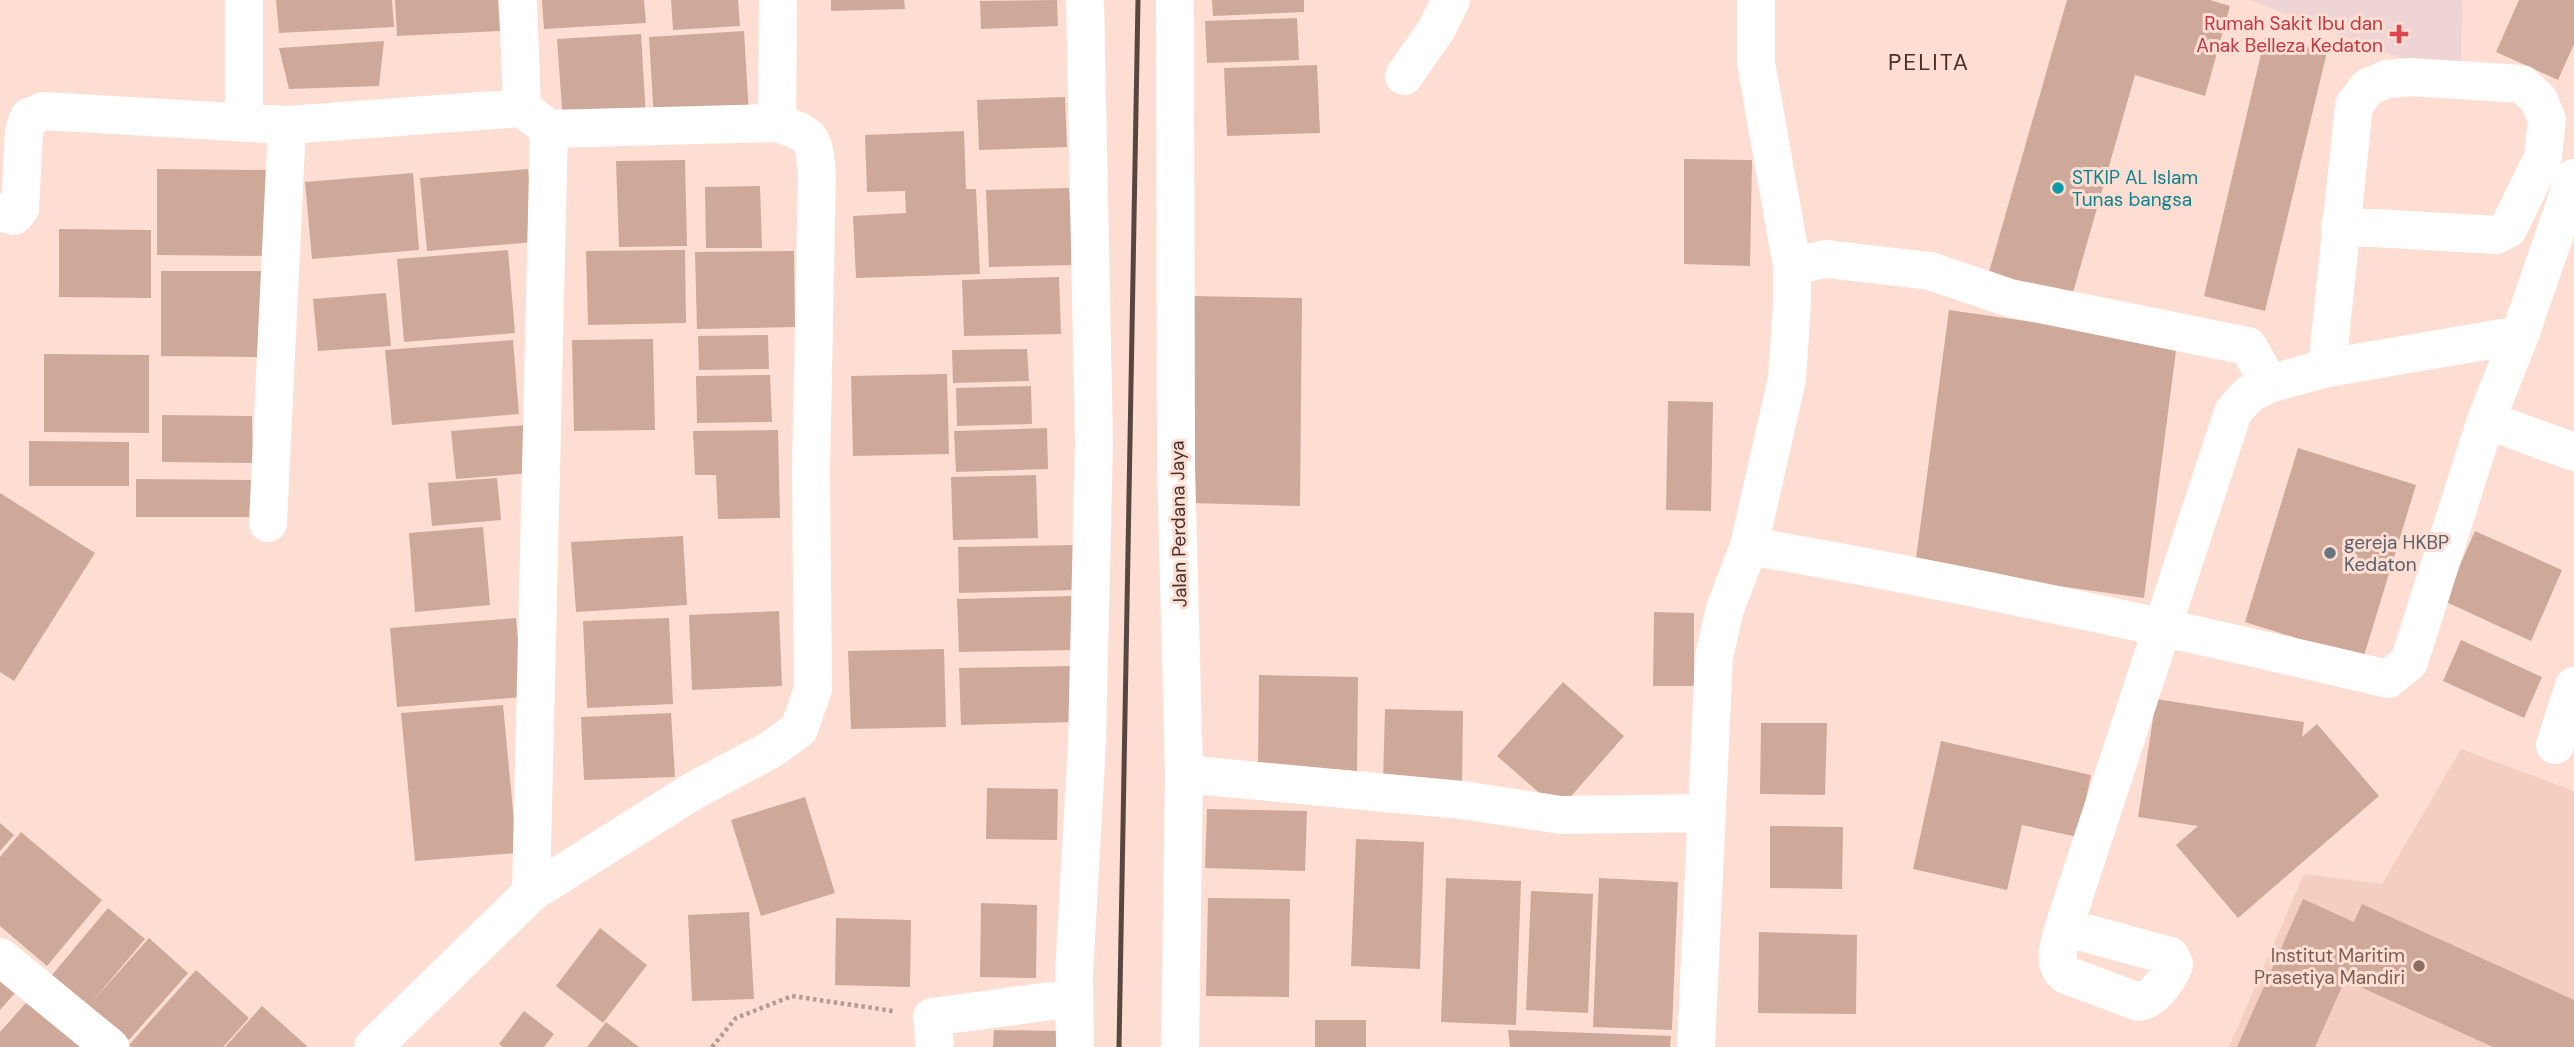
<svg xmlns="http://www.w3.org/2000/svg" width="2574" height="1047" viewBox="0 0 2574 1047" font-family="'DM Sans',sans-serif">
	<rect width="100%" height="100%" fill="#feded2"/>
	<!-- built -->
	<path fill="#f4cec1" d="M2461 749 2574 791V1047H2229L2304 874 2382 884Z"/>
	<!-- medical -->
	<path fill="#efd4d5" d="M2250 0H2462L2461 71 2424 67Z"/>
	<!-- building -->
	<path fill="#cea99a" d="M276 0H392L394 27 279 33Z
		M395 0H498L500 31 397 36Z
		M542 0H644L646 23 544 29Z
		M671 0H738L740 26 673 30Z
		M831 0H904L905 9 831 11Z
		M1057 0 1058 26 981 29 980 1Z
		M1212 0H1304V12L1213 16Z
		M2067 0H2210L2230 6 2205 96 2135 75 2070 303 1987 279Z
		M2519 0H2574V44L2558 80 2496 52Z
		M1297 18 1299 60 1207 63 1205 21Z
		M744 31 749 115 654 120 649 37Z
		M641 34 646 117 563 122 557 39Z
		M2265 37 2327 52 2265 311 2204 296Z
		M384 41 379 86 289 89 279 48Z
		M1317 65 1320 133 1227 136 1224 68Z
		M1065 97 1067 147 979 150 977 100Z
		M964 131 966 189H976L980 274 856 278 853 216 906 213 905 191 867 192 865 135Z
		M1684 159 1752 160 1750 266 1684 264Z
		M685 160 687 246 619 247 616 161Z
		M157 169 269 170 268 256 157 255Z
		M528 169 535 242 427 251 420 178Z
		M413 173 419 250 312 259 305 182Z
		M760 186 762 248H706L705 187Z
		M1069 188 1073 265 989 267 986 190Z
		M59 229 151 230V298L59 297Z
		M508 250 515 333 404 342 397 259Z
		M685 250 686 323 588 325 586 251Z
		M794 251 795 327 697 329 695 252Z
		M161 271H264L263 357 161 356Z
		M1059 277 1061 334 964 336 962 280Z
		M386 293 391 346 318 351 313 299Z
		M1192 296 1302 298 1300 506 1189 503Z
		M1949 310 2177 343 2144 598 1915 566Z
		M768 335 769 369 699 370 698 336Z
		M653 339 655 430 574 431 572 340Z
		M513 340 519 414 392 425 385 350Z
		M1027 349 1029 381 953 383 952 350Z
		M44 354 149 355V433L44 432Z
		M947 374 949 454 853 456 851 376Z
		M770 375 772 422 697 423 696 376Z
		M1031 386 1032 424 957 426 956 388Z
		M1668 401 1713 402 1711 511 1666 510Z
		M162 415 252 416 253 463 162 462Z
		M527 425 531 473 456 479 451 431Z
		M1047 428 1048 469 956 472 954 431Z
		M778 430 780 518 718 519 716 475H695L693 431Z
		M29 441 129 442V486H29Z
		M2298 448 2416 485 2363 659 2245 622Z
		M1036 475 1038 538 953 540 951 477Z
		M497 478 501 520 432 526 428 483Z
		M136 479 253 480V517H136Z
		M0 493 95 553 14 681 0 672Z
		M483 527 490 605 415 612 409 533Z
		M2475 531 2562 570 2531 641 2444 601Z
		M683 536 687 605 576 612 571 542Z
		M1075 545 1076 590 959 593 958 547Z
		M1073 596 1075 650 959 652 957 599Z
		M779 611 782 686 692 690 689 615Z
		M1654 612 1694 613V686H1653Z
		M516 618 523 697 397 707 390 628Z
		M669 618 673 704 587 708 583 621Z
		M2461 640 2542 677 2524 718 2443 681Z
		M944 649 946 727 851 729 848 651Z
		M1071 666 1073 722 961 725 959 668Z
		M1259 675 1358 677 1357 771 1258 769Z
		M1563 682 1624 736 1559 810 1497 756Z
		M2156 699 2304 722 2302 737 2317 724 2379 796 2238 918 2176 845 2198 826 2138 817Z
		M503 705 517 853 415 861 401 713Z
		M1385 709 1463 711 1462 785 1383 783Z
		M671 713 675 777 584 780 581 717Z
		M1761 723H1827L1825 795 1760 794Z
		M1941 741 2091 775 2078 837 2022 825 2007 890 1913 869Z
		M987 788 1058 789 1057 840 986 839Z
		M805 797 835 893 761 916 731 820Z
		M1207 809 1307 811 1305 871 1205 868Z
		M0 823 14 835 0 851Z
		M1770 826 1843 827 1842 889 1770 888Z
		M21 832 102 900 47 966 0 926V857Z
		M1356 839 1424 842 1420 969 1351 966Z
		M1446 878 1521 881 1516 1025 1441 1022Z
		M1599 878 1678 882 1672 1030 1593 1027Z
		M1531 891 1593 894 1588 1013 1526 1010Z
		M1208 898 1290 899 1289 997 1206 996Z
		M2303 899 2354 922 2362 904 2574 1000V1047H2493L2345 980 2315 1047H2237Z
		M981 903 1037 905 1036 978 980 977Z
		M108 908 145 939 92 1002 149 938 188 973 129 1040 52 975Z
		M749 912 754 999 692 1001 688 915Z
		M836 918 911 920 910 987 835 985Z
		M600 928 647 965 603 1023 556 986Z
		M1759 932 1857 935 1856 1014 1758 1013Z
		M196 970 249 1018 223 1047H131L129 1045Z
		M0 977 16 992 0 1010Z
		M33 995 86 1047H0V1032Z
		M262 1006 308 1047H225Z
		M524 1011 554 1034 544 1047H503L499 1044Z
		M1315 1020H1366V1047H1315Z
		M606 1022 639 1047H587Z
		M994 1030 1058 1031V1047H993Z
		M1508 1030 1671 1036 1670 1047H1510Z"/>
	<g fill="none" stroke-linecap="round" stroke-linejoin="round">
		<!-- path -->
		<path stroke="#b49b91" stroke-width="4.5" stroke-dasharray="3.5 3.5" stroke-linecap="butt" d="M712 1047 736 1018 792 996 893 1011"/>
		<!-- minor -->
		<path stroke="#fff" stroke-width="38" d="M518 0 522 108
			M1175 0 1176 465 1184 774 1180 1047
			M1404 76 1436 30 1451 0
			M244 123V0
			M777 123 778 0
			M0 212 14 216 20 209 24 131 29 117 44 111 287 125 522 108 549 129 777 123C813 135 813 136 817 173L811 472 813 689 799 729 772 749 693 791 531 893 373 1047
			M1792 266 1826 259 1930 271 2010 298 2248 346 2269 384
			M2327 368 2354 105 2368 87 2387 79 2410 77 2522 84 2539 100 2547 120 2543 157 2508 229 2496 235 2340 226
			M2486 420 2574 452
			M268 523 287 125
			M1749 546 1787 379 1792 303V266L1756 63V0
			M2555 745 2574 686
			M1184 774 1462 800 1561 815 1707 813
			M531 893 549 129
			M2064 927C2060 943 2051 963 2066 975L2139 1002C2154 999 2169 979 2174 964L2170 956 2064 927 2233 412 2249 394 2269 384 2327 368 2520 335
			M0 957 110 1047
			M935 1047 932 1017 1074 998
			M1075 1047 1074 974 1087 743 1094 442 1085 0
			M1696 1047 1714 657 1725 609 1749 546C1964 583 2176 629 2388 679L2409 662 2486 420 2520 335 2574 178"/>
		<!-- rail -->
		<path stroke="#584740" stroke-width="5" d="M1119 1047 1138 0"/>
	</g>
	<!-- markers -->
	<path fill="#e0444e" stroke="#feded2" stroke-width="2.5" d="M2395.5 23.5h7v7h7v7h-7v7h-7v-7h-7v-7h7z"/>
	<circle fill="#0f9aa8" stroke="#feded2" stroke-width="2.5" cx="2058" cy="188" r="7"/>
	<circle fill="#6b7280" stroke="#feded2" stroke-width="2.5" cx="2330" cy="553" r="7"/>
	<circle fill="#8d6e63" stroke="#feded2" stroke-width="2.5" cx="2419" cy="966" r="7"/>
	<g text-anchor="middle" stroke-width="6" stroke-linejoin="round" paint-order="stroke">
		<!-- health labels -->
		<g font-size="19" fill="#be3a42" stroke="#feded2" text-anchor="end">
			<text x="2383" y="30">Rumah Sakit Ibu dan<tspan x="2383" dy="22">Anak Belleza Kedaton</tspan></text>
		</g>
		<!-- culture labels -->
		<g font-size="19" fill="#0d838f" stroke="#feded2" text-anchor="start">
			<text x="2072" y="184">STKIP AL Islam<tspan x="2072" dy="22">Tunas bangsa</tspan></text>
		</g>
		<!-- street labels -->
		<g font-size="19" fill="#41322c" stroke="#feded2">
			<text transform="translate(1178 524) rotate(-91)" y="7">Jalan Perdana Jaya</text>
		</g>
		<!-- worship labels -->
		<g font-size="19" fill="#5b616d" stroke="#feded2" text-anchor="start">
			<text x="2344" y="549">gereja HKBP<tspan x="2344" dy="22">Kedaton</tspan></text>
		</g>
		<!-- education labels -->
		<g font-size="19" fill="#785e54" stroke="#feded2" text-anchor="end">
			<text x="2405" y="962">Institut Maritim<tspan x="2405" dy="22">Prasetiya Mandiri</tspan></text>
		</g>
		<!-- quarter labels -->
		<g font-size="23" letter-spacing="2" fill="#4d2f23" stroke="#feded2">
			<text x="1929" y="70">PELITA</text>
		</g>
	</g>
</svg>
